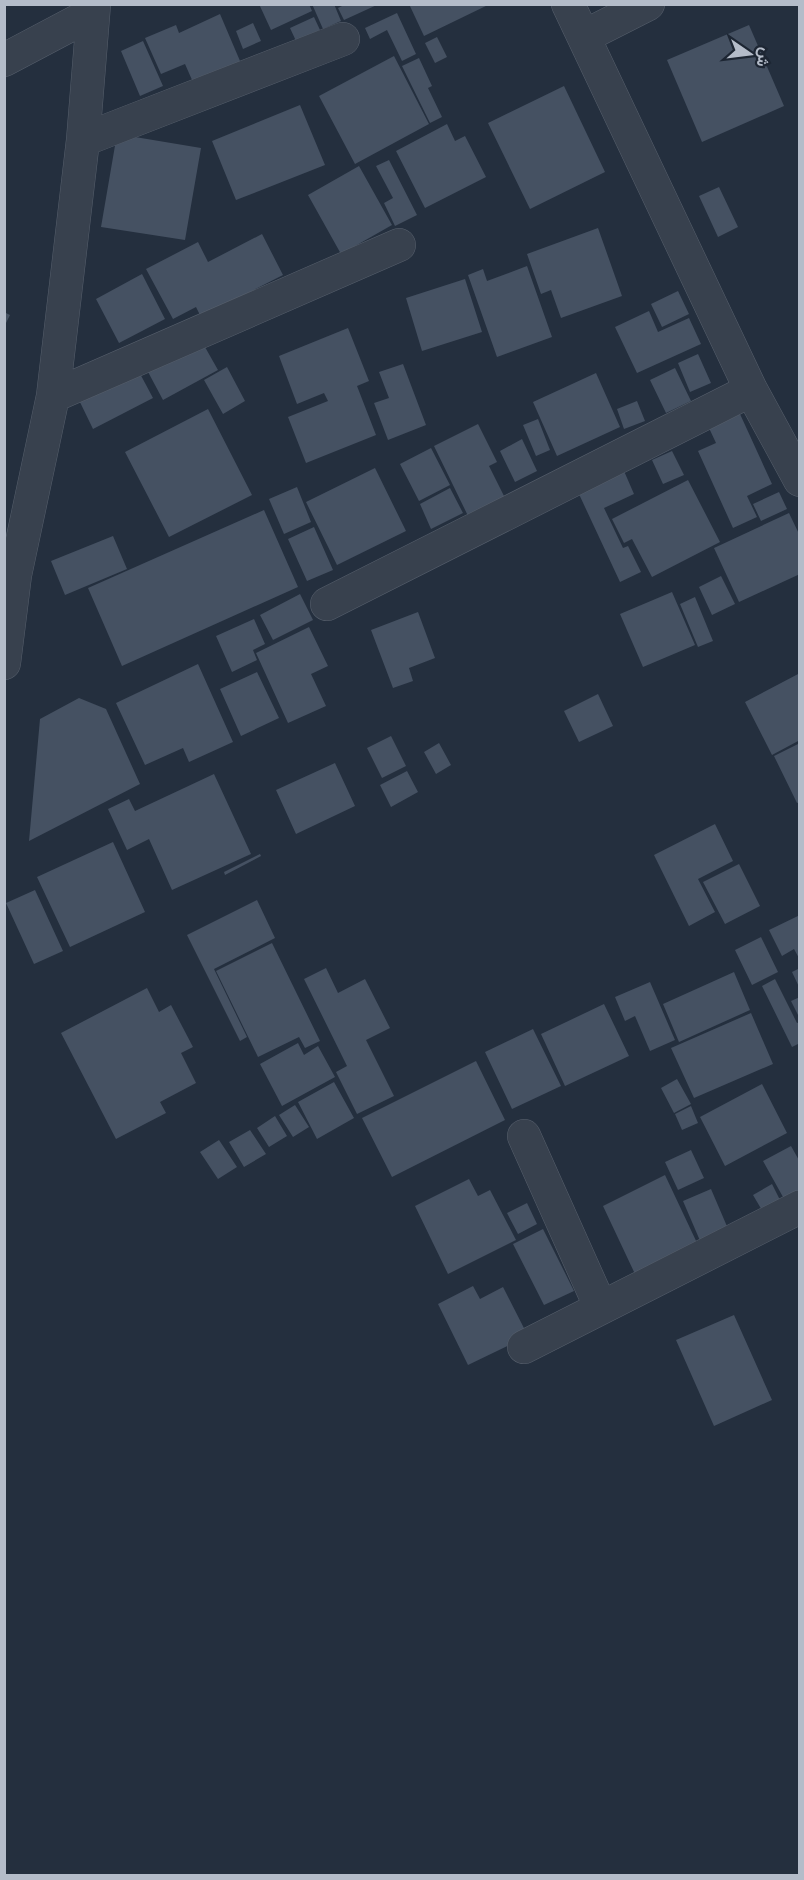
<svg xmlns="http://www.w3.org/2000/svg" width="804" height="1880" viewBox="0 0 804 1880" font-family="'Roboto Condensed',Vazirmatn,sans-serif">
	<rect width="100%" height="100%" fill="#242f3e"/>
	<!-- building -->
	<path fill="#455162" d="M259 4H309L312 11 271 30Z
		M312 4H334L341 21 323 29Z
		M346 4H379L344 20 338 8Z
		M409 4H490L424 36Z
		M397 13 416 54 402 61 387 30 370 39 365 28Z
		M220 14 243 68 196 89 185 64 161 74 145 38 176 25 179 33Z
		M314 17 320 30 296 41 290 28Z
		M253 23 261 41 243 49 236 31Z
		M749 25 784 106 702 142 667 60Z
		M437 37 447 57 435 63 425 43Z
		M143 41 163 86 140 96 121 51Z
		M394 56 429 124 355 164 319 96Z
		M419 58 432 86 428 88 442 117 430 123 402 66Z
		M564 86 605 172 530 209 488 123Z
		M300 105 325 165 236 200 212 141Z
		M447 124 455 141 465 136 486 177 425 208 396 151Z
		M117 134 201 148 185 240 101 227Z
		M389 160 417 215 395 226 384 203 393 198 376 166Z
		M359 166 392 225 341 254 308 195Z
		M719 187 738 227 718 237 699 196Z
		M598 228 622 296 561 318 551 290 541 294 527 254Z
		M262 234 283 275 201 317 196 307 173 319 146 269 198 242 208 262Z
		M527 266 552 337 497 357 468 275 483 269 487 281Z
		M142 274 165 319 119 343 96 299Z
		M465 279 482 332 422 351 406 298Z
		M678 291 689 314 662 327 651 304Z
		M649 311 658 332 689 318 701 344 637 373 615 327Z
		M4 312 10 315 4 327Z
		M348 328 369 381 357 386 376 435 306 463 288 417 328 401 324 393 297 404 279 356Z
		M201 340 218 370 163 400 147 370Z
		M698 354 711 383 690 392 678 363Z
		M403 364 426 425 388 440 374 403 389 398 379 372Z
		M227 367 245 401 223 414 204 380Z
		M137 368 153 398 93 429 78 398Z
		M675 368 691 401 666 413 650 380Z
		M596 373 620 427 557 456 533 402Z
		M637 401 645 421 624 429 617 409Z
		M208 409 252 495 169 537 125 452Z
		M740 414 772 484 747 496 757 517 733 528 698 451 716 443 709 428Z
		M538 419 550 450 536 456 523 425Z
		M478 424 497 462 489 466 506 500 469 518 434 446Z
		M522 439 537 471 515 482 500 451Z
		M431 448 450 485 419 501 400 464Z
		M672 451 684 475 663 484 652 460Z
		M375 468 406 531 337 565 306 502Z
		M624 471 634 494 604 508 623 548 628 546 641 572 620 582 578 492Z
		M688 480 720 542 652 577 632 539 624 543 612 519Z
		M297 487 311 522 284 534 269 499Z
		M450 488 463 513 431 529 420 504Z
		M779 492 787 509 761 521 753 504Z
		M264 510 298 587 122 666 88 588Z
		M789 513 800 536V574L739 602 714 548Z
		M314 527 333 570 307 581 288 539Z
		M113 536 127 569 65 595 51 561Z
		M721 576 735 604 712 615 699 587Z
		M672 592 695 645 643 667 620 614Z
		M300 594 313 620 273 640 260 615Z
		M695 597 713 641 698 647 680 604Z
		M418 612 435 658 409 668 413 681 393 688 371 630Z
		M254 619 265 644 253 650 257 660 232 672 216 636Z
		M309 627 328 666 311 674 326 706 288 723 256 653Z
		M198 664 233 742 189 762 183 748 145 765 116 703Z
		M257 672 279 718 241 736 220 689Z
		M800 673V740L772 755 745 702Z
		M598 694 613 726 579 742 564 711Z
		M79 698 106 709 140 784 29 841 40 719Z
		M391 736 406 766 382 778 367 748Z
		M439 743 451 765 436 774 424 752Z
		M800 743V802L797 803 774 756Z
		M335 763 355 806 296 834 276 790Z
		M407 771 418 792 391 807 380 785Z
		M214 774 251 854 172 890 149 839 127 850 108 809 129 799 135 811Z
		M715 824 733 861 698 879 715 912 689 926 654 855Z
		M113 842 145 912 70 947 37 877Z
		M260 854 261 856 225 875 224 872Z
		M739 864 760 906 725 924 703 882Z
		M35 890 63 951 34 964 6 903Z
		M257 900 275 938 214 969 247 1037 240 1041 187 935Z
		M800 915V960L794 949 782 956 769 930Z
		M761 937 778 972 752 985 735 950Z
		M272 943 320 1041 305 1048 299 1037 258 1057 216 971Z
		M326 968 338 993 365 979 390 1028 366 1040 394 1096 357 1114 336 1072 347 1066 304 979Z
		M800 968V989L792 972Z
		M734 972 750 1010 679 1042 663 1004Z
		M775 979 797 1023 800 1022V1043L792 1047 762 986Z
		M650 982 675 1040 650 1051 635 1016 625 1021 615 997Z
		M147 988 159 1012 171 1005 193 1047 181 1053 196 1083 160 1102 166 1113 116 1139 61 1033Z
		M800 997V1019L791 1001Z
		M604 1004 629 1056 565 1086 541 1034Z
		M751 1013 773 1064 694 1098 671 1048Z
		M533 1029 561 1086 512 1109 485 1052Z
		M298 1043 304 1055 318 1046 335 1077 282 1106 260 1064Z
		M476 1061 505 1120 392 1177 362 1118Z
		M677 1079 691 1104 674 1113 661 1088Z
		M334 1082 354 1118 317 1139 298 1102Z
		M762 1084 787 1133 725 1166 700 1117Z
		M295 1105 309 1127 293 1137 279 1115Z
		M691 1106 698 1123 682 1130 675 1114Z
		M275 1116 287 1136 269 1147 257 1128Z
		M250 1130 266 1154 244 1167 229 1142Z
		M219 1140 237 1167 218 1179 200 1152Z
		M791 1146 800 1162V1199L788 1206 763 1161Z
		M691 1150 704 1178 678 1190 665 1162Z
		M665 1175 698 1245 635 1274 603 1206Z
		M469 1179 478 1196 490 1190 516 1240 448 1274 415 1206Z
		M772 1184 781 1202 763 1212 753 1195Z
		M711 1189 729 1231 701 1243 683 1201Z
		M527 1203 537 1224 518 1234 507 1213Z
		M543 1229 574 1291 544 1305 513 1244Z
		M473 1286 480 1299 503 1287 528 1336 468 1365 438 1304Z
		M734 1315 772 1400 714 1426 676 1340Z"/>
	<g fill="none" stroke-linecap="round" stroke-linejoin="round">
		<defs>
			<path id="minor" d="M568 4 751 390 800 480
				M585 36 648 4
				M4 60 93 13
				M83 140 343 39
				M53 396 399 245
				M327 604 751 390
				M4 663 15 575 53 396 83 140 94 4
				M524 1136 601 1308
				M524 1347 800 1207"/>
		</defs>
		<!-- minor casing -->
		<use href="#minor" stroke="#565f6c" stroke-width="34"/>
		<!-- minor -->
		<use href="#minor" stroke="#38414e" stroke-width="33"/>
	</g>
	<!-- border -->
	<rect width="804" height="1880" fill="none" stroke="#b4bcc9" stroke-width="12"/>
	<!-- north arrow -->
	<g transform="translate(750 54) rotate(104)" stroke="#1d2633" stroke-width="4.5" paint-order="stroke">
	<path d="M0-4.5L10 22L0 15L-10 22Z" fill="#b4bcc9"/>
	<text y="-9" font-size="16" font-weight="bold" text-anchor="middle" fill="#b4bcc9">ش</text>
	</g>
</svg>
